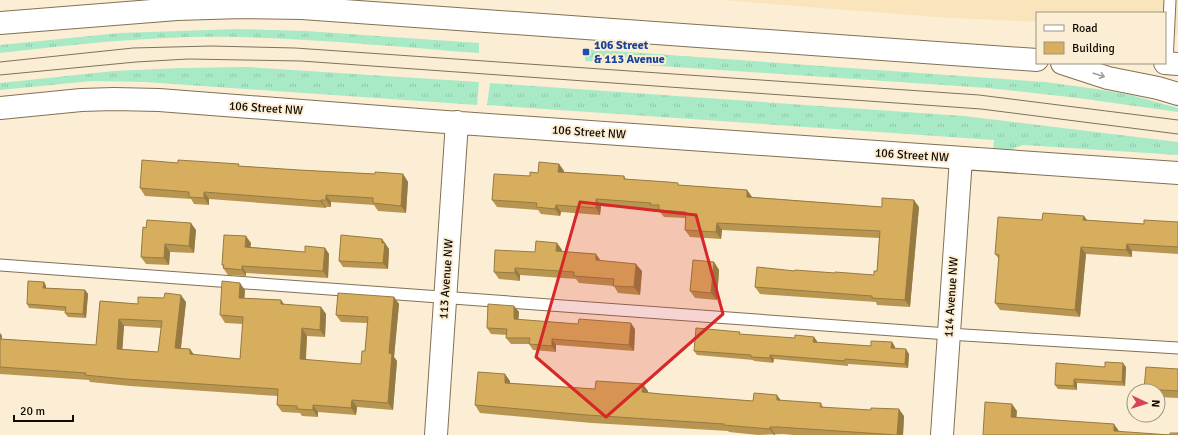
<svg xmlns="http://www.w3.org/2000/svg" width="1178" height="435" viewBox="0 0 1178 435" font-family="Signika,sans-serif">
	<defs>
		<pattern id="grass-tufts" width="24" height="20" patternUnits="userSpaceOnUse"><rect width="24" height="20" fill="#a8eac5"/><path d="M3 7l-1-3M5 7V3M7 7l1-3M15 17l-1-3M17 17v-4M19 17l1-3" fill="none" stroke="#90c7a8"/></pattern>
	</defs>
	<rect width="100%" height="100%" fill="#fceed4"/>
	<!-- built -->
	<path fill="#f9e4bb" d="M722 0H1178V35L1165 33V13H1037V22L937 17Z"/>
	<!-- grass -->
	<path fill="url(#grass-tufts)" d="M238 29 306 31 479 43V53C399 47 319 39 239 37 159 35 79 44 0 53V45L120 33Z
		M586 49 1045 82 1096 89 1131 95 1178 108V112L1078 98 988 88 585 61Z
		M247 67 479 82 477 105 145 82 92 81 0 90V83L114 71 180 68Z
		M490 83 964 116 1178 142V155L1023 145 1009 150H993L994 140 487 105Z"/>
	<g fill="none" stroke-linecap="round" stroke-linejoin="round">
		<defs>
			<path id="service" d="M1167 63 1170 0
				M0 265 948 334 1178 348"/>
			<path id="minor" d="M0 108 81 100 114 99 159 100 432 121 1178 173
				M436 435 457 122
				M942 435 961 158"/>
			<path id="tertiary" d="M0 23 177 9 242 7 302 8 1037 60
				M1062 63 1108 78 1158 88 1178 94
				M1165 63 1178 64"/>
		</defs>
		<!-- service casing -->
		<use href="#service" stroke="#817154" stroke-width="13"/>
		<!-- minor casing -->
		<use href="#minor" stroke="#817154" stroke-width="24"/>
		<!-- tertiary casing -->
		<use href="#tertiary" stroke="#817154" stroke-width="24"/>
		<!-- service -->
		<use href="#service" stroke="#fff" stroke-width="11"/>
		<!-- minor -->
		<use href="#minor" stroke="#fff" stroke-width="22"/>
		<!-- tertiary -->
		<use href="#tertiary" stroke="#fff" stroke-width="22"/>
		<!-- tram -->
		<path stroke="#7c7261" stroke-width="1" d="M0 62 133 48 211 46 295 48 979 95 1178 120
			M0 75 136 62 188 59 301 61 981 109 1178 134"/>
	</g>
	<!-- wall -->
	<path fill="#b89651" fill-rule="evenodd" d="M559 164 564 171V172L624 176 626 179 679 185 747 190 752 197 882 207H919L910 307 877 305 876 302 760 294 755 287 795 271 874 275 877 271 879 238 722 230 721 239 690 237 685 230V218L664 217 660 212H655L654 210 601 206 600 215 561 212 560 216 541 214 538 210 497 207 492 200 530 176Z
		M240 166 299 170 375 174H403L408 182 406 213 378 211 374 205 331 202V207H326V208L209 199V205L194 204 191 199 145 196 140 188Z
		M1084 216 1087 220 1144 224 1178 222V254L1132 251V257L1086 254 1080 317 1000 310 995 303 999 259 995 254 1042 220Z
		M143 227 196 230 194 253 170 252 169 265 146 264 141 257Z
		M382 239 389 249 388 269 343 267 339 261Z
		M251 243 250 247 305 252 325 248 329 254 328 278 246 273V276L228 275 223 268 224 267 222 265Z
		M557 243 562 250V252L642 271 640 295 618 293 614 286 579 283 576 279 520 275V281L499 279 494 272 535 252Z
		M714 262 719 270 717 300 695 298 690 291Z
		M44 282 46 286V288L85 290 88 294 86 318 68 317 65 313V311L29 308 27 304Z
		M245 290 244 298 281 300 284 305 321 307 326 314 325 337 307 336 306 360 361 364 365 351 367 323 341 322 336 315 394 297 399 304 394 357 397 361 393 410 357 407 356 415 318 412V417L302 416 300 413 282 412 277 405 278 396 130 386 90 382 89 380 0 374V333L2 336 1 339 96 345 100 301 138 304 186 302 181 348 194 355 240 359 243 324 225 323 220 315ZM124 326 161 328 158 352 122 349Z
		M514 306 519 312 518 320 635 329 634 351 556 345V352L533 350 529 344H511L506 338 507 335 491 334 487 328Z
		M741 334 817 341V342L871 346 892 342 895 347V348L909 354 908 368 848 364V366L774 359 773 363 754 361 753 360 697 355 694 351Z
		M1105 367H1126L1125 386 1077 383V390L1058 389 1055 385Z
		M1178 369V398L1158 397V391H1146L1144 389Z
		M510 381V383L595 389 648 391V393L661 394 753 401H781L821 403 823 407 904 416 903 435H793L783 434 758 435 729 432 728 431 592 423 480 413 475 405Z"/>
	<!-- shaded-wall -->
	<path fill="#967a42" d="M559 164 564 171 563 179 558 172Z
		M403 174 408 182 406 213 401 206Z
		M747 190 752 197H747Z
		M204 192 209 199V205L204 198Z
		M326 195 331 202V207L326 200Z
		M596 199 601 206 600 215 596 208Z
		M321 200 326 207V208L320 201Z
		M914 200 919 207 910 307 905 300Z
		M556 205 561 212 560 216 555 209Z
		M1084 216 1089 223 1083 220Z
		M191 223 196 230 194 253 189 246Z
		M717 223 722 230 721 239 716 232Z
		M246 236 251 243 250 253 245 247Z
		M382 239 389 249 388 269 383 263Z
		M557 243 562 250 561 259 556 251Z
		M165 244 170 252 169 265 164 258Z
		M1127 244 1132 251V257L1126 250Z
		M1081 247 1086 254 1080 317 1075 310Z
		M325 248 329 254 328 278 323 271Z
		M596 254 601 261 596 260Z
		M714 262 719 270 717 300 711 293Z
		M636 264 642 271 640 295 634 287Z
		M242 266 246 273V276L242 270Z
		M515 268 520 275V281L515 273Z
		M44 282 46 286V291L43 288Z
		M240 283 245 290 244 305 239 298Z
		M85 290 88 294 86 318 83 314Z
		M181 295 186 302 180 355 175 348Z
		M394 297 399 304 394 357 397 361 393 410 388 403 389 353Z
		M281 300 286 307 281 304Z
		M514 306 519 312 518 325 514 319Z
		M321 307 326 314 325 337 320 330Z
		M119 319 124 326 122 356 117 349Z
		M631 323 635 329 634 351 629 345Z
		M302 328 307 336 305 366 300 359Z
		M0 333 2 336 1 345 0 344Z
		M814 337 817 341V346L813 342Z
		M552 339 556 345V352L552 346Z
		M892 342 895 347V353L891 348Z
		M190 349 195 356 190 354Z
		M906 349 909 354 908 368 905 364Z
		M770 355 774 359 773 363 770 358Z
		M1123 363 1126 367 1125 386 1122 382Z
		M505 374 510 381V390L505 383Z
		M1074 379 1077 383V390L1074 386Z
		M643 384 648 391 647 400 642 392Z
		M777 395 782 402 777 400Z
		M352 400 357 407 356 415 351 408Z
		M1012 404 1017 411 1016 424 1011 417Z
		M313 405 318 412V417L313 410Z
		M899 409 904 416 903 435H897Z
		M1114 424 1119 431H1114Z
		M770 427 775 434V435H774L770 429Z"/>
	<!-- building -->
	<path fill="#d6ae5e" stroke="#967a42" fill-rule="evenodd" d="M142 160 178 163V160L239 164 238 166 299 170 375 174V172L403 174 401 206 373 203V198L326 195V200H321L320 201 204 192V198L189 197V192L140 188Z
		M539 162 559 164 558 172 624 176V179L668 182 678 183V185L747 190V197L882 207V198L914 200 905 300 872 298V296L755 287 757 267 795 271V270L835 273V272L874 275V271H877L880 231 717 223 716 232 685 230 686 212 659 210V205H650L651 203 596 199V208L556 205 555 209 536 207 537 203 492 200 494 174 530 176V172L538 173Z
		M1043 213 1084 216 1083 220 1144 224V220L1178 222V247L1127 244 1126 250 1081 247 1075 310 995 303 999 255 995 254 998 217 1042 220Z
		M147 220 191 223 189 246 165 244 164 258 141 257 143 227 146 228Z
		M224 235 246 236 245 247 305 252V246L325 248 323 271 242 266V270L223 268 224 265H222Z
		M341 235 382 239V243H385L383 263 339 261Z
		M536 241 557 243 556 251 596 254V260L636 264 634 287 613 286 614 279 574 276V272L515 268V273L494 272 495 250 535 252Z
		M693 260 714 262 711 293 690 291Z
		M28 281 44 282 43 288 85 290 83 314 65 313 66 307 27 304Z
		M222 281 240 283 239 298 281 300V304L321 307 320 330 302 328 300 359 361 364 362 351H365L368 317 336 315 338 293 394 297 389 353 392 354 388 403 352 400 351 408 313 405V410L297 409V406L277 405 278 389 125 379 85 375 86 373 0 367V339L96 345 100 301 138 304V297L164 298 165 293 181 295 175 348 190 349V354L240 359 243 317 220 315ZM119 319 162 321 158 352 117 349Z
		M488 304 514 306V319L578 324 579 319 631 323 629 345 552 339V346L529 344 530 338H506L507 329 487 328Z
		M696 328 740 332 739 334 795 338V335L814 337 813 342 871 346V341L892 342 891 348 906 349 905 364 845 359V361L770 355V358L751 357V355L694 351Z
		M1105 362 1123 363 1122 382 1074 379V386L1055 385 1056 363 1105 367Z
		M1146 367 1178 369V391L1144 389Z
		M478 372 505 374V383L595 389 596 381 643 384 642 392 661 394 753 401 754 393 777 395V400L821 403 820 407 871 410V408L899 409 897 435 778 427H770V429L723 425 724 424 587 415 475 405Z
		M985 402 1012 404 1011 417 1114 424V431L1170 435V433H1178V435H983Z"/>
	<!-- one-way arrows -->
	<defs><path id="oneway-shaft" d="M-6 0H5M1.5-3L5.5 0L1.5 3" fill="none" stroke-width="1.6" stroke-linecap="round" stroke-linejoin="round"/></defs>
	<use stroke="#a09d9a" href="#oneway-shaft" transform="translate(1099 75) rotate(18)"/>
	<!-- marked area -->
	<path fill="#d62828" fill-opacity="0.2" stroke="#d62828" stroke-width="3" stroke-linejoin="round" d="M580 202 696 215 723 314 606 417 536 357Z"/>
	<!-- markers -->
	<rect fill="#1a4fb4" stroke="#fceed4" stroke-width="1.5" x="582" y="48" width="8" height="8" rx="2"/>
	<g text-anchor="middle" stroke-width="4" stroke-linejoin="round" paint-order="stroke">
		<!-- transit labels -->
		<g font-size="12" font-weight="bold" fill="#164399" stroke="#fceed4" text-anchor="start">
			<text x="594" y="49">106 Street<tspan x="594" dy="14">&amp; 113 Avenue</tspan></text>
		</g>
		<!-- street labels -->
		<g font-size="12" fill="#110b02" stroke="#fceed4">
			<text transform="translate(266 108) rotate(4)" y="4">106 Street NW</text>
			<text transform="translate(589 132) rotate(4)" y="4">106 Street NW</text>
			<text transform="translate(912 155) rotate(4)" y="4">106 Street NW</text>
			<text transform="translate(446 279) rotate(-86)" y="4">113 Avenue NW</text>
			<text transform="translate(951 297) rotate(-86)" y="4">114 Avenue NW</text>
		</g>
	</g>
	<!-- legend -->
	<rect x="1036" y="12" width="130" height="52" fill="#fceed4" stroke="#9e9380"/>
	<rect x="1044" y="25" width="20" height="6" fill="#ffffff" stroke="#9e9380"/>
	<text x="1072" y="32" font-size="12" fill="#110b02">Road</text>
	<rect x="1044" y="42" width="20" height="12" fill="#d6ae5e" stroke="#9e9380"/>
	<text x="1072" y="52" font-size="12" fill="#110b02">Building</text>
	<!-- north arrow -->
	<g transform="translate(1146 403) rotate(94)"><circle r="19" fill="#fceed4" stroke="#9e9380"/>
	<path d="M0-3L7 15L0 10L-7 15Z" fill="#d5455c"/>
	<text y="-6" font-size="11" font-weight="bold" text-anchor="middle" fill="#110b02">N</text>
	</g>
	<!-- scale -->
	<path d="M14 415v6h59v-6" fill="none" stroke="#110b02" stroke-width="2"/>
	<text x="20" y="415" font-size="12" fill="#110b02" stroke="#fceed4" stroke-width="3" paint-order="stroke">20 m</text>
</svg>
